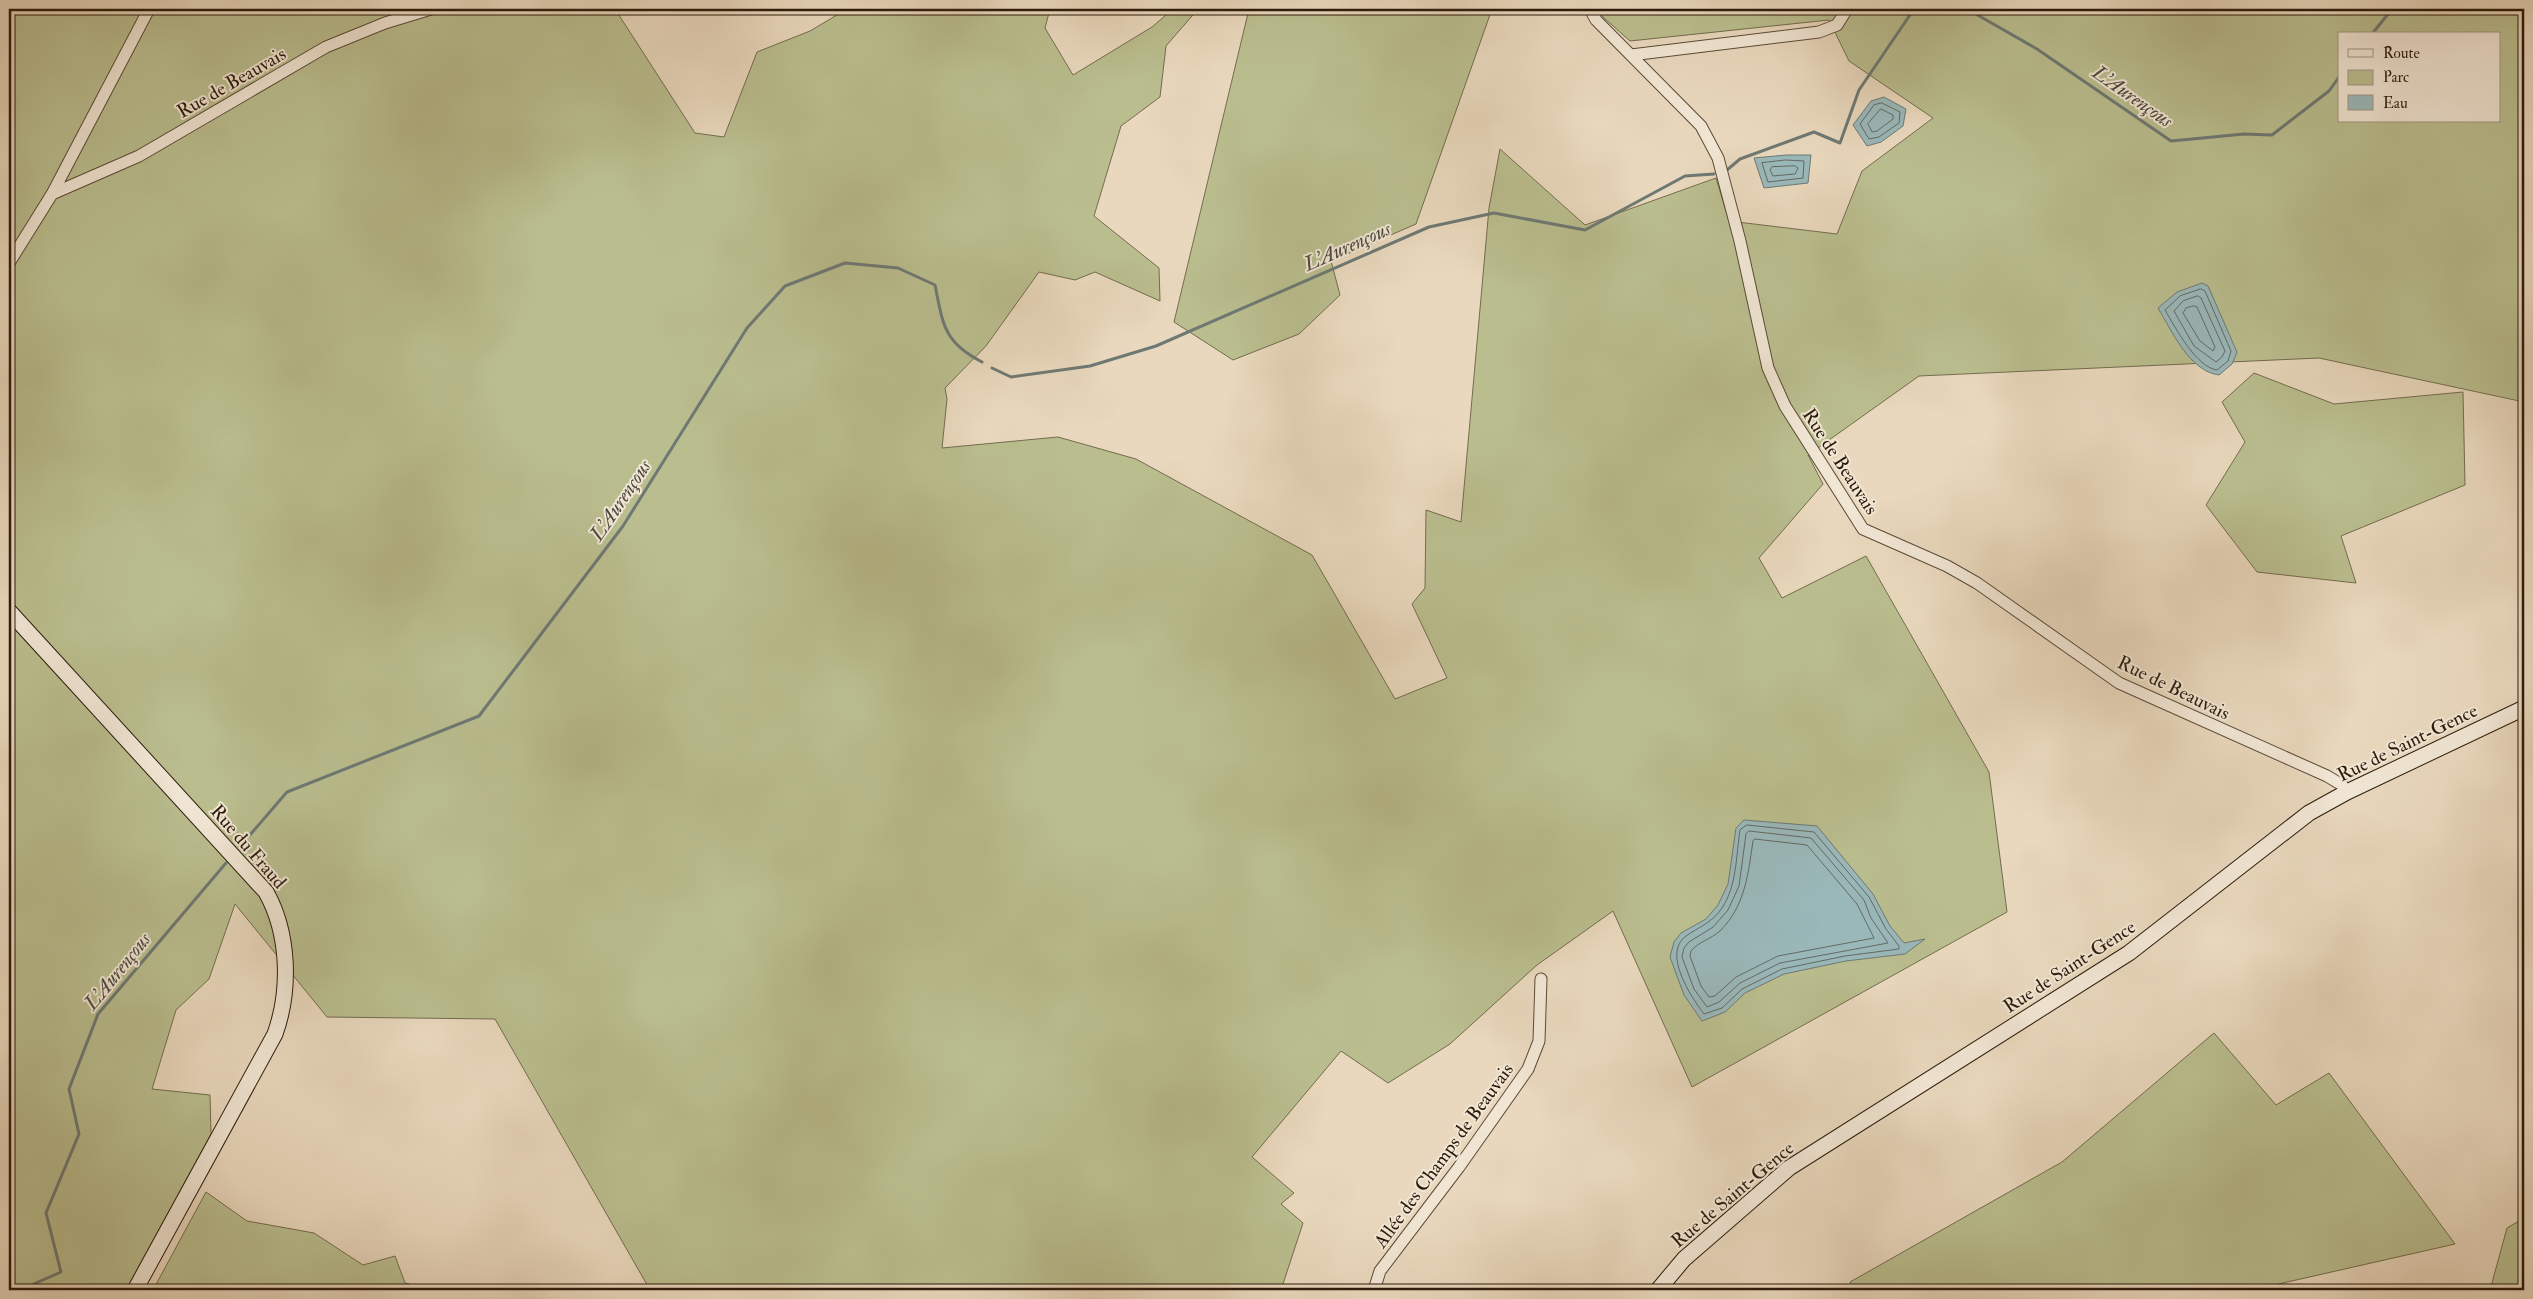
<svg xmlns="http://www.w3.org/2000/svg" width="2533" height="1299" viewBox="0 0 2533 1299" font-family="'IM FELL Double Pica',serif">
	<rect width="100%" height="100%" fill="#e9d8bd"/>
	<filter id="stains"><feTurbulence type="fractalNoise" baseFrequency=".004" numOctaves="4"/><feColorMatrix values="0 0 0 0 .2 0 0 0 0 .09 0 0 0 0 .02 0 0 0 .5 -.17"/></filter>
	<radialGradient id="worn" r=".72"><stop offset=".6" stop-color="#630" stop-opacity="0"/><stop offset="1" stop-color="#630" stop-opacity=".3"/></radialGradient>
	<!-- green -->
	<path fill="#babe8f" stroke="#736c4e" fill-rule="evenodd" d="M9 9H615L695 133 724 137 757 52 810 31 847 9H1050L1045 28 1073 75 1152 27 1173 9H1198L1166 46 1160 97 1121 126 1094 216 1159 268 1160 301 1095 272 1075 280 1039 272 986 346 945 388 947 399 942 448 1058 437 1136 459 1312 555 1395 699 1447 678 1412 604 1425 588 1426 510 1461 522 1489 208 1500 149 1585 225 1716 178 1729 221 1837 234 1862 171 1933 118 1849 61 1829 20 1630 41 1603 17 1599 9H2524V402L2319 358 1919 376 1808 455 1823 484 1759 558 1782 598 1866 556 1989 772 2007 912 1692 1087 1613 911 1537 965 1450 1044 1388 1083 1341 1051 1252 1157 1294 1193 1281 1204 1303 1223 1281 1290H650L495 1019 327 1017 235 904 209 979 176 1010 152 1089 210 1095 211 1134 126 1290H9ZM2339 34H2499V121H2339Z
		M1249 9H1492L1416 224 1331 261 1340 295 1299 334 1233 360 1174 322Z
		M2254 373 2334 404 2463 392 2465 485 2341 536 2356 583 2257 572 2206 505 2245 442 2222 402Z
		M2214 1033 2276 1105 2329 1073 2455 1244 2252 1290H1853L1850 1282 2062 1162Z
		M206 1192 247 1221 314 1233 363 1265 395 1256 405 1283 432 1290H153Z
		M2524 1218V1290H2490L2507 1228Z"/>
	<!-- water -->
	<path fill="#9ab8ba" stroke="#6e7974" d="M1884 97 1906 109 1903 126 1881 142 1867 146 1853 125 1871 101Z
		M1786 155H1811L1808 183 1764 188 1754 158Z
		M2202 283 2208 286 2237 352 2232 364 2219 375C2189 371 2172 331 2158 308L2177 292Z
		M1744 820 1817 826 1873 894 1890 926 1904 943 1925 939 1905 954 1846 961 1784 974 1745 993 1725 1012 1702 1021 1684 995 1670 957 1674 942 1681 933 1706 919 1718 905 1728 884 1736 828Z"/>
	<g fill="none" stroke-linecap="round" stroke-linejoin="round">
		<!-- shore -->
		<path stroke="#636a63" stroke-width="1" d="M1882 103 1900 112 1899 123 1879 137 1869 139 1860 124 1874 105Z
			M1881 109 1893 115V119L1877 131 1872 132 1868 124Z
			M1786 160 1804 161 1803 178 1768 182 1762 163Z
			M1795 166 1798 168 1795 174 1773 176 1770 170 1772 167Z
			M2201 289 2205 291 2231 351 2228 361 2217 370C2196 367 2175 327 2165 310L2180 296Z
			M2198 296 2201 298 2225 351 2222 357 2216 362 2194 346 2174 311 2183 301Z
			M2194 306 2197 307 2215 347 2213 351 2200 341 2183 313 2186 308Z
			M1747 825 1814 832 1869 897 1886 929 1899 946V949L1845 956 1782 969 1742 989 1722 1008 1704 1014C1691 997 1662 953 1686 936 1699 927 1713 922 1722 908 1737 885 1736 856 1740 830Z
			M1749 831 1811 838 1864 900 1871 918 1888 943 1780 963 1740 983 1719 1002 1707 1007 1694 989 1682 957 1684 948 1689 942 1713 927 1728 910 1739 886 1746 834Z
			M1755 839 1807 845 1857 904 1874 938 1778 956 1736 977 1715 996 1709 997 1701 986 1690 956 1691 951C1698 942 1711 939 1720 931 1745 906 1748 875 1753 841Z"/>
		<!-- stream -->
		<path stroke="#6e7974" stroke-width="3" d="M1967 9 2037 49 2171 141 2244 134 2272 135 2329 91 2339 77
			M2372 34 2392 9
			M1727 170 1740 159 1814 132 1840 143 1859 90 1914 9
			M992 368 1011 377 1090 366 1156 346 1429 227 1494 213 1585 230 1685 176 1714 174
			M249 836 287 792 479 716 623 526 747 328 785 286 845 263 898 268 935 285C943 324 943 342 982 362
			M20 1290 61 1272 46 1213 79 1134 69 1089 98 1014 226 863"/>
		<defs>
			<path id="street" d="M1590 9 1596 20 1701 126 1718 158 1740 241 1768 368 1785 406 1863 529 1947 566 1977 583 2119 683 2327 776 2342 785 2347 792
				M1631 55 1819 32 1837 25 1847 9
				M52 194 139 156 326 47 385 23 431 9
				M9 263 52 194 149 9
				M1374 1290 1380 1271 1459 1167 1528 1069 1539 1041 1541 979"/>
			<path id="secondary" d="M9 611 266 892C289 933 291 989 275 1034L135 1290
				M1658 1290 1684 1259 1789 1168 2129 953 2309 813 2347 792 2524 708"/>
		</defs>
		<!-- street casing -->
		<use href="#street" stroke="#5b4a38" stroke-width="13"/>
		<!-- secondary casing -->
		<use href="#secondary" stroke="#2c1b0c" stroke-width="17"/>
		<!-- street -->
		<use href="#street" stroke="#f1e6d4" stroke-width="11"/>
		<!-- secondary -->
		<use href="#secondary" stroke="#f1e6d4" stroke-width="15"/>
	</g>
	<g text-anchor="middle" stroke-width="4" stroke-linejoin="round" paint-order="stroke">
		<!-- street labels -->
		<g font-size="19" fill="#2c1b0c" stroke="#f1e6d4">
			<text transform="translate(231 82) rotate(-30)" y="7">Rue de Beauvais</text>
			<text transform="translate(1841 461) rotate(57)" y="7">Rue de Beauvais</text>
			<text transform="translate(2174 687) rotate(26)" y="7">Rue de Beauvais</text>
			<text transform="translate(2407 742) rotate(-26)" y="7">Rue de Saint-Gence</text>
			<text transform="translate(249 846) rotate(49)" y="7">Rue du Fraud</text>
			<text transform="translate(2069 966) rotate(-33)" y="7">Rue de Saint-Gence</text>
			<text transform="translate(1443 1155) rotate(-54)" y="7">Allée des Champs de Beauvais</text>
			<text transform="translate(1732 1194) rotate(-40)" y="7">Rue de Saint-Gence</text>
		</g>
		<!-- water labels -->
		<g font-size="20" font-style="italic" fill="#4d4a40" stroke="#f1e6d4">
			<text transform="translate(2133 96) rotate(35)" y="7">L'Aurençous</text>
			<text transform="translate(1347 246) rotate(-24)" y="7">L'Aurençous</text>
			<text transform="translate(620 500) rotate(-56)" y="7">L'Aurençous</text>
			<text transform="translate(117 971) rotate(-51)" y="7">L'Aurençous</text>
		</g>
	</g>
	<!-- margin -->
	<rect width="2533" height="1299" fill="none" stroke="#e9d8bd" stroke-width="30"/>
	<rect x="10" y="10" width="2513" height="1279" fill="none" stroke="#2c1b0c" stroke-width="2.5"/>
	<rect x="15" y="15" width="2503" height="1269" fill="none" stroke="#2c1b0c"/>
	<!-- legend -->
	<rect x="2338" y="32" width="162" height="90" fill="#f1e6d4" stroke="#a29584"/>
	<rect x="2348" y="49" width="25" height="8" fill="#f1e6d4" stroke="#a29584"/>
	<text x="2383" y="58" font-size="15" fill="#2c1b0c">Route</text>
	<rect x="2348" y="70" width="25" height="15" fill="#babe8f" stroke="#a29584"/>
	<text x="2383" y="82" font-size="15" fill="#2c1b0c">Parc</text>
	<rect x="2348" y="95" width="25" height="15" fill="#9ab8ba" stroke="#a29584"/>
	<text x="2383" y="108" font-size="15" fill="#2c1b0c">Eau</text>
	<rect width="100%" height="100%" filter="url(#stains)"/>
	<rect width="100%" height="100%" fill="url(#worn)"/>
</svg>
